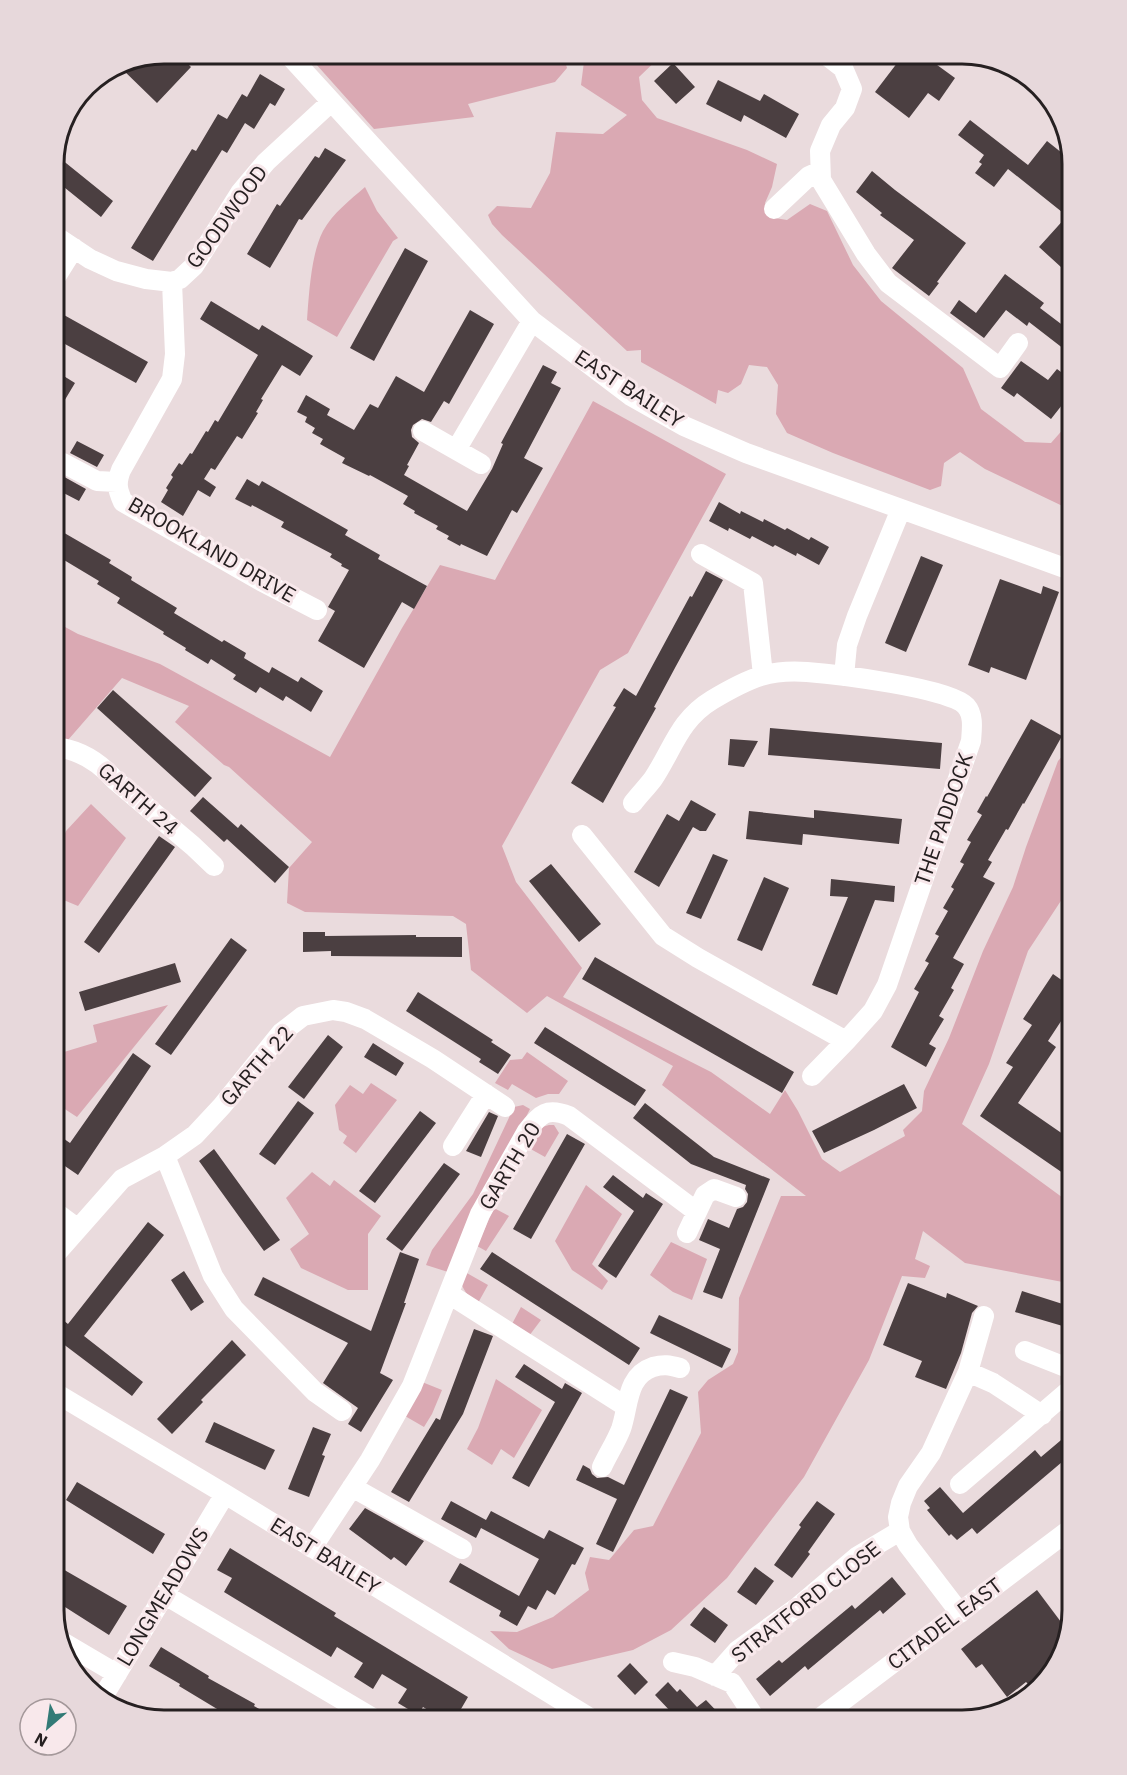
<svg xmlns="http://www.w3.org/2000/svg" width="1127" height="1775" viewBox="0 0 1127 1775" font-family="'IBM Plex Sans',sans-serif">
	<rect width="100%" height="100%" fill="#eadbdd"/>
	<!-- green -->
	<path fill="#daa9b3" d="M307 54H563L567 68 555 82 468 104 474 117 374 129Z
		M585 54H663L639 77 642 100 657 118 747 150 777 164 772 187 765 203 769 217 787 220 810 204 827 211 853 265 881 301 963 368 981 409 1025 442 1051 443 1073 418V511L985 469 960 452 944 463 941 486 930 490 833 453 787 433 776 414 778 385 767 367 749 365 741 384 728 393 718 390 716 404 641 362V350L627 351 502 235 492 224 488 215 497 206 531 208 550 173 556 132 603 134 627 115 581 85Z
		M365 187 377 211 398 238 393 241 337 337 307 320C309 294 311 254 323 231 333 213 350 200 365 187Z
		M593 401 726 474 628 653 600 670 502 846 516 882 582 968 563 997 711 1072 770 1114 785 1090 798 1111 822 1159 840 1172 905 1136 903 1130 922 1111 924 1091 949 1038 983 951 1013 887 1026 847 1058 761 1073 744V873L1068 890 1028 951 989 1064 962 1124 1070 1203 1073 1200V1284L965 1263 923 1231 915 1259 930 1266 925 1278 902 1276 869 1360 804 1477 727 1578 671 1630 633 1650 552 1669 509 1649 490 1631 517 1632 553 1617 589 1590 585 1573 590 1557 609 1560 634 1530 653 1526 701 1433 698 1392 708 1380 733 1364 738 1352 739 1298 781 1196H806L662 1085 673 1066 547 996 527 1013 471 970 466 924 453 916 305 912 287 903 289 868 312 842 229 767 224 765 175 722 189 706 122 678 68 740 54 737V621L78 634 160 664 330 757 402 628 440 565 495 580Z
		M91 804 126 838 78 906 54 896V859L66 831Z
		M168 1005 77 1117 54 1102V1055L97 1042 93 1025Z
		M527 1052 568 1081 559 1094H548L536 1098 512 1084 508 1090 495 1083 510 1060 522 1059Z
		M371 1083 397 1100 356 1153 343 1143 347 1136 339 1130 335 1105 350 1085 363 1094Z
		M523 1105 530 1109 448 1272 426 1265 432 1250 473 1194 514 1107Z
		M549 1125H554L559 1133 545 1157 527 1147 542 1127Z
		M312 1172 330 1186 334 1180 381 1216 368 1234V1290H348L301 1268 290 1249 309 1234 286 1198Z
		M586 1185 622 1214 592 1264 608 1281 602 1290 572 1270 555 1241Z
		M494 1208 509 1216 486 1251 477 1246Z
		M671 1242 707 1259 692 1300 673 1292 650 1275Z
		M465 1272 488 1285 478 1303C469 1297 465 1293 461 1283Z
		M521 1307 541 1320 529 1336 512 1324Z
		M496 1379 542 1410 514 1458 501 1449 492 1465 467 1449 478 1428Z
		M422 1382 442 1390 432 1414 424 1427 405 1416Z"/>
	<!-- building -->
	<path fill="#4b3f41" d="M164 54H198L188 64 191 67 157 103 118 65 122 62Z
		M904 54H922L955 78 939 101 928 93 909 118 875 92Z
		M673 63 695 87 676 104 654 81Z
		M260 74 285 89 275 106 270 103 254 129 245 123 227 153 222 150 153 261 131 248 192 149 196 151 218 114 227 119 242 94 247 97Z
		M718 80 760 101 764 94 799 114 786 138 744 115 741 122 706 104Z
		M970 120 1028 165 1047 141 1072 161 1073 278 1039 247 1067 216 1008 169 994 187 975 173 982 164 979 162 984 155 958 135Z
		M325 148 346 160 302 220 299 219 270 268 247 254 277 204 280 206 315 156 319 158Z
		M61 159 113 201 101 217 54 179V168Z
		M872 171 895 190 966 243 937 282 939 283 929 296 892 268 914 240 880 215 882 213 856 192Z
		M405 248 428 261 374 361 350 348Z
		M1005 274 1044 303 1040 308 1073 333V356L1029 322 1027 326 1006 310 984 338 950 313 959 300 976 313Z
		M211 301 259 330 262 325 313 356 300 376 282 365 261 399 263 400 256 412 258 413 242 439 237 436 215 470 211 468 204 479 216 487 210 497 198 490 183 516 161 502 168 490 166 488 173 477 171 475 179 463 182 465 190 453 192 454 206 431 208 432 215 420 218 422 258 355 200 319Z
		M470 310 494 324 449 404 444 401 431 422 422 419 413 425 411 430 412 437 419 443 407 465 409 466 404 475 467 511 492 469 503 444 501 443 543 365 557 372 551 383 561 388 524 458 543 468 517 513 512 510 487 556 461 544 460 546 447 539 449 536 436 529 438 526 414 513 415 511 403 504 408 496 370 475 369 476 342 463 345 458 320 444 323 439 312 433 315 428 305 422 307 417 297 412 306 395 330 409 327 415 354 430 370 404 378 408 396 376 424 392Z
		M64 315 148 362 136 383 54 338V333Z
		M1021 361 1048 380 1057 369 1073 381V391L1051 419 1017 393 1014 397 1001 388Z
		M54 370 75 383 54 418Z
		M77 441 104 455 97 467 70 453Z
		M59 474 86 489 79 501 54 488Z
		M247 479 259 486 262 481 348 530 345 535 380 555 378 559 427 586 414 609 402 602 364 668 318 641 335 611 328 607 349 570 341 566 342 564 330 557 332 554 281 527 284 522 252 505 251 507 235 499Z
		M719 502 740 514 741 511 763 522 764 519 785 530 787 528 809 540 811 537 829 547 819 565 797 553 796 556 775 545 773 547 752 536 750 539 729 528 728 531 709 521Z
		M54 527 111 560 109 563 132 577 131 580 177 608 174 613 222 642 224 640 246 653 244 658 269 673 272 667 298 682 301 677 323 691 311 712 286 696 283 701 260 687 256 693 233 679 236 675 211 659 208 664 185 650 186 648 163 634 164 632 117 603 120 598 97 584 99 581 54 554Z
		M921 556 943 565 906 652 885 643Z
		M706 571 723 580 676 666 654 707 656 708 603 803 571 783 616 707 613 706 624 688 636 696 690 596 692 597Z
		M1000 579 1041 594 1043 586 1059 592 1026 680 991 667 989 673 968 665Z
		M113 690 212 778 195 797 97 708Z
		M1031 719 1062 736 1024 804 1023 803 1008 830 1006 829 988 860 992 862 983 877 995 883 953 958 964 964 951 988 954 990 939 1016 944 1019 929 1044 936 1048 926 1067 891 1047 919 992 914 989 929 963 925 961 939 936 935 934 948 911 943 908 954 889 951 887 964 864 960 862 971 842 967 840 982 815 977 812 986 796 987 797Z
		M770 728 942 743 940 769 768 755Z
		M730 739 758 741 744 767 728 765Z
		M203 797 238 828 241 824 289 867 275 883 227 839 224 842 190 811Z
		M691 800 716 814 706 831H700L693 827 659 887 634 872 667 814 679 821Z
		M814 810 902 819 899 844 803 834 802 845 746 839 749 811 814 818Z
		M159 836 175 847 99 953 84 942Z
		M713 854 728 860 701 919 686 913Z
		M551 864 601 924 579 942 529 881Z
		M764 877 789 888 762 951 737 940Z
		M831 879 895 886 894 902 875 900 837 995 812 985 848 897 830 896Z
		M303 932H325V936L416 935V937H462V957L331 956V951L303 952Z
		M231 938 247 950 171 1055 155 1044Z
		M595 957 794 1072 782 1093 582 979Z
		M175 963 181 982 85 1011 79 992Z
		M1053 974 1073 988V1003L1048 1041 1056 1047 1018 1103 1073 1141V1180L980 1116 1013 1067 1006 1063 1032 1025 1023 1019Z
		M418 992 493 1040 491 1042 511 1055 498 1074 479 1062 481 1059 406 1011Z
		M545 1027 646 1090 635 1106 534 1043Z
		M328 1035 343 1047 304 1099 288 1087Z
		M373 1043 404 1063 396 1076 364 1057Z
		M133 1053 151 1066 78 1175 59 1162H54V1132L70 1143Z
		M904 1084 917 1108 874 1130 824 1153 812 1131Z
		M298 1101 314 1113 275 1165 259 1154Z
		M645 1103 714 1157 770 1179 722 1299 703 1292 720 1249 699 1240 708 1219 729 1228 737 1209 743 1207 747 1202 748 1194 745 1189 746 1185 691 1164 633 1118Z
		M420 1111 436 1123 375 1203 359 1191Z
		M489 1112 498 1116 481 1157 466 1151Z
		M567 1134 585 1144 531 1239 513 1229Z
		M214 1149 280 1240 264 1251 199 1161Z
		M444 1163 460 1174 402 1251 386 1239Z
		M613 1175 643 1198 646 1193 663 1204 616 1278 598 1266 634 1211 603 1187Z
		M148 1222 164 1235 84 1336 143 1382 132 1396 54 1337V1313L68 1324Z
		M400 1252 419 1259 404 1303H406L380 1373 393 1380 361 1432 348 1424 358 1408 323 1383 348 1343 254 1295 263 1277 371 1331Z
		M492 1252 640 1348 629 1365 480 1269Z
		M184 1271 204 1302 191 1311 171 1280Z
		M908 1283 946 1298 947 1293 978 1306 972 1313 961 1353 946 1389 915 1377 922 1361 883 1345Z
		M1022 1291 1072 1307 1066 1327 1015 1312Z
		M659 1315 731 1349 722 1368 650 1333Z
		M474 1329 493 1336 463 1414 409 1502 391 1492 436 1418 440 1420Z
		M232 1340 246 1355 201 1400 203 1402 172 1434 157 1419Z
		M524 1364 562 1389 565 1383 582 1393 529 1487 512 1478 555 1402 515 1377Z
		M670 1389 688 1397 613 1552 596 1544 617 1499 576 1480 583 1465 590 1469 592 1474 597 1478 608 1477 624 1485Z
		M214 1422 275 1450 265 1470 205 1442Z
		M313 1427 331 1434 322 1455 325 1456 309 1497 288 1489Z
		M1073 1430V1457L1064 1464 1062 1462 977 1534 972 1528 957 1540 951 1534 949 1536 927 1510 930 1508 924 1501 940 1487 963 1513 1035 1450 1041 1457Z
		M77 1482 165 1534 153 1554 66 1500Z
		M451 1501 486 1520 491 1511 544 1539 549 1530 584 1548 575 1565 572 1564 555 1595 547 1590 536 1610 528 1606 517 1626 499 1616 501 1611 449 1582 460 1563 519 1596 539 1559 481 1528 476 1538 441 1519Z
		M817 1501 835 1514 808 1552 810 1554 792 1578 774 1565 801 1527 799 1525Z
		M365 1508 424 1541 406 1566 394 1557 391 1560 349 1529Z
		M230 1548 336 1613 334 1616 468 1697 461 1709 465 1711 459 1721H446L423 1707 418 1715 398 1703 407 1689 382 1674 373 1689 354 1677 363 1663 337 1647 331 1657 224 1592 232 1578 217 1570Z
		M54 1564 127 1606 109 1635 54 1600Z
		M755 1567 774 1581 756 1605 737 1592Z
		M892 1577 906 1594 883 1614 880 1610 808 1670 805 1666 770 1696 756 1679 779 1660 782 1663 852 1605 855 1609Z
		M1037 1590 1067 1630 1057 1664 1029 1685 1026 1682 1007 1697 982 1664 976 1668 961 1649Z
		M704 1607 728 1625 715 1643 690 1625Z
		M161 1647 209 1676 208 1678 255 1704 254 1706 280 1721H237L179 1686 180 1684 149 1666Z
		M630 1663 648 1682 635 1695 617 1676Z
		M668 1682 677 1692 680 1689 697 1707 706 1700 726 1721H672V1713L655 1695Z"/>
	<g fill="none" stroke-linecap="round" stroke-linejoin="round">
		<!-- minor -->
		<path stroke="#fff" stroke-width="20" d="M288 54 532 321 631 396 684 426 746 453 1073 571
			M825 54 843 68 852 89 845 108 831 125 820 151 821 180 866 254 888 283 1000 368 1018 343
			M774 209 809 176 820 171
			M54 235 90 259 116 271 146 279 172 282 180 279 194 266 240 193 266 162 331 102
			M54 280 74 248
			M172 282 175 354 172 379 121 470C116 483 117 489 123 502L261 581 317 610
			M423 431 481 464
			M456 450 532 321
			M63 463 97 481 117 482
			M701 554 753 583 763 675
			M844 676 847 645 857 616 901 509
			M54 747C78 749 99 762 115 780L193 846 214 866
			M582 835 663 936 698 958 846 1041 873 1011 887 985 971 741C972 729 974 715 966 706 951 688 834 674 807 672 793 671 774 672 761 676 745 681 727 691 712 700 679 720 673 749 653 779 647 787 639 795 633 803
			M812 1076 846 1041
			M453 1146 486 1094
			M165 1156 213 1276 234 1309 315 1392 342 1411
			M54 1211 77 1228
			M687 1233 705 1195 714 1189 736 1197
			M54 1256 122 1179 165 1156 195 1135 222 1106 281 1033 303 1016 333 1010 346 1012 365 1019 433 1059 505 1107
			M449 1294 625 1406
			M1025 1351 1073 1370
			M968 1372 993 1383 1042 1415
			M54 1392 225 1494 595 1721
			M602 1467C608 1454 616 1442 621 1429 629 1406 626 1376 653 1367 664 1364 669 1365 680 1368
			M960 1484 1073 1387
			M352 1487 462 1549
			M312 1548 370 1460 412 1386 480 1214 527 1131C540 1114 547 1107 569 1116L697 1212
			M165 1595 378 1721
			M960 1613 908 1545 900 1531 898 1517 901 1503 908 1486 931 1453 968 1372 984 1316
			M61 1641 117 1674
			M673 1662 695 1667 732 1683 757 1721
			M715 1676 738 1650 799 1606 858 1556 900 1531
			M101 1700 225 1494
			M816 1721 1073 1527"/>
	</g>
	<g text-anchor="middle" stroke-width="6" stroke-linejoin="round" paint-order="stroke">
		<!-- street labels -->
		<g font-size="21" fill="#262021" stroke="#f8e8eb">
			<text transform="translate(227 217) rotate(-54)" y="7">GOODWOOD</text>
			<text transform="translate(629 389) rotate(33)" y="7">EAST BAILEY</text>
			<text transform="translate(212 550) rotate(30)" y="7">BROOKLAND DRIVE</text>
			<text transform="translate(138 799) rotate(41)" y="7">GARTH 24</text>
			<text transform="translate(944 819) rotate(-71)" y="7">THE PADDOCK</text>
			<text transform="translate(257 1066) rotate(-49)" y="7">GARTH 22</text>
			<text transform="translate(510 1166) rotate(-59)" y="7">GARTH 20</text>
			<text transform="translate(325 1556) rotate(32)" y="7">EAST BAILEY</text>
			<text transform="translate(163 1597) rotate(-59)" y="7">LONGMEADOWS</text>
			<text transform="translate(806 1602) rotate(-38)" y="7">STRATFORD CLOSE</text>
			<text transform="translate(945 1624) rotate(-37)" y="7">CITADEL EAST</text>
		</g>
	</g>
	<!-- crop -->
	<path d="M0 0H1127V1775H0ZM164 64H962A100 100 0 0 1 1062 164V1610A100 100 0 0 1 962 1710H164A100 100 0 0 1 64 1610V164A100 100 0 0 1 164 64Z" fill="#e7d8db" fill-rule="evenodd"/>
	<path fill="none" stroke="#262021" stroke-width="3" d="M164 64H962A100 100 0 0 1 1062 164V1610A100 100 0 0 1 962 1710H164A100 100 0 0 1 64 1610V164A100 100 0 0 1 164 64Z"/>
	<!-- north arrow -->
	<g transform="translate(48 1727) rotate(209)"><circle r="28" fill="#f8e8eb" stroke="#a4989a" stroke-width="1.5"/>
	<path d="M0-4.5L10 22L0 15L-10 22Z" fill="#327a76"/>
	<text y="-9" font-size="16" font-weight="bold" text-anchor="middle" fill="#262021">N</text>
	</g>
</svg>
